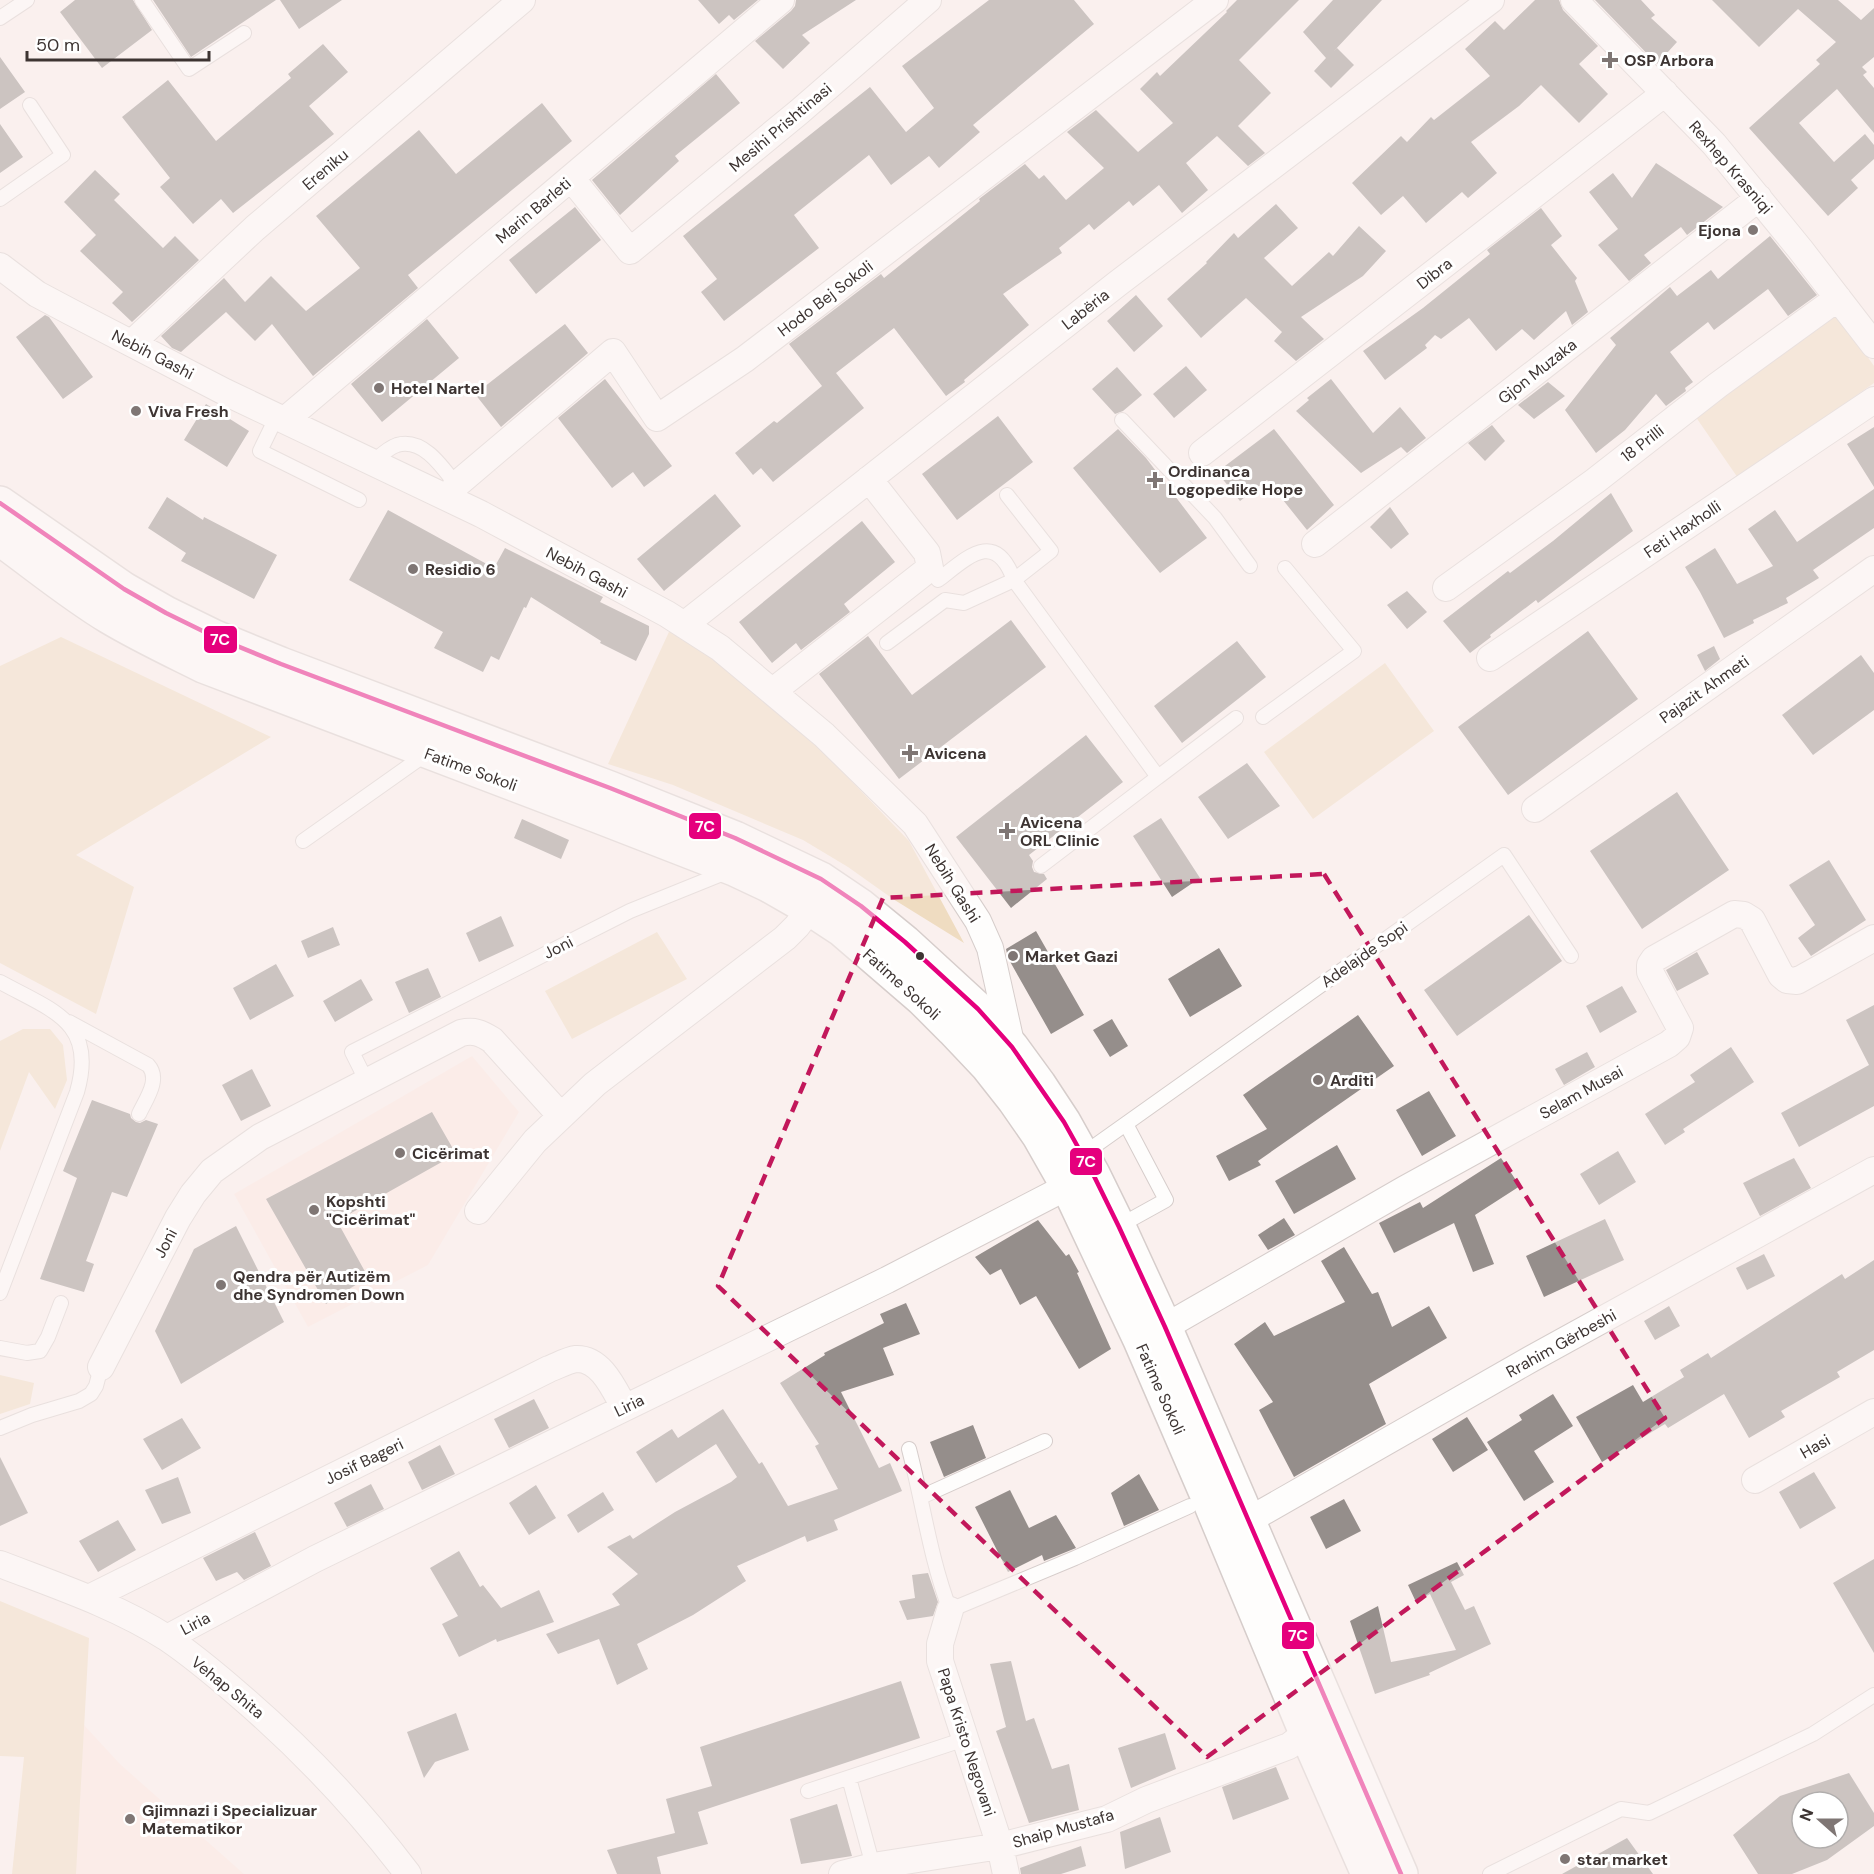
<svg xmlns="http://www.w3.org/2000/svg" width="1874" height="1874" viewBox="0 0 1874 1874" font-family="'DM Sans',sans-serif">
	<rect width="100%" height="100%" fill="#faf0ee"/>
	<!-- built -->
	<path fill="#fce7e1" d="M472 1056 519 1112 428 1265 308 1327 234 1194Z
		M84 1725 120 1764 244 1874H75Z"/>
	<!-- green -->
	<path fill="#efdcc1" d="M1836 312 1874 366V383L1738 478 1693 413Z
		M674 621 817 745 909 841 964 943 893 899 848 867 803 840 673 785 608 764Z
		M61 637 271 737 76 855 134 887 96 1014 0 963V666Z
		M1385 663 1434 731 1313 819 1264 752Z
		M657 932 687 979 572 1039 545 991Z
		M23 1029H50L63 1045 67 1080 55 1109 29 1072 0 1151V1041Z
		M0 1375 34 1383 30 1404 0 1414Z
		M0 1601 89 1638 76 1874H12L24 1757 0 1756Z"/>
	<!-- building -->
	<path fill="#958e8b" fill-rule="evenodd" d="M75 0H133L152 30 102 68 60 12Z
		M153 0H276L191 57Z
		M280 0H342L299 29Z
		M698 0H758L734 20 729 15 719 24Z
		M796 0H856L802 35 810 43 783 69 755 41 791 11 795 6Z
		M989 0H1074L1094 24 973 125 980 132 939 168 929 156 891 185 869 155 794 215 819 248 724 321 701 292 717 279 683 236 870 87 906 132 934 108 902 66Z
		M1237 0H1299L1239 60 1271 93 1238 126 1265 153 1248 166 1217 136 1186 163 1208 190 1182 213 1159 185 1133 206 1129 201 1094 230 1089 224 1059 248 1062 253 1003 294 1029 325 964 380 965 382 946 396 894 328 836 373 864 408 773 482 761 468 753 475 735 453 774 421 777 423 822 386 789 344 881 274 884 278 980 201 979 199 1025 164 1039 179 1044 175 1066 200 1104 168 1067 132 1096 110 1138 152 1173 123 1140 89 1157 72 1160 76 1227 12 1226 11Z
		M1333 0H1382L1334 51 1337 48 1354 65 1331 88 1314 71 1326 58 1303 32Z
		M1535 0H1559L1563 10 1598 46 1579 64 1608 94 1579 123 1541 85 1519 106 1471 142 1497 173 1468 198 1462 192 1426 223 1403 196 1381 215 1352 183 1401 136 1407 142 1431 117 1434 120 1490 76 1465 49 1495 21 1504 30Z
		M1595 0H1641L1655 15 1651 18 1677 42 1657 64Z
		M1712 0H1838L1861 20 1874 8V57L1862 67 1867 72 1863 75 1874 88V133L1837 89 1799 123 1834 162 1865 134 1874 145V159L1851 180 1858 188 1828 216 1749 128 1820 64 1816 60 1836 42 1798 9 1759 47Z
		M323 44 348 72 309 106 334 134 233 213 221 199 193 224 160 187 170 178 122 117 168 80 216 141 291 78 288 74Z
		M0 57 25 92 0 109Z
		M716 74 740 103 675 156 679 161 620 215 592 180Z
		M542 103 572 141 408 275 418 288 313 376 272 324 255 341 226 312 181 352 172 348 161 336 224 278 245 302 271 276 306 311 360 268 316 216 419 130 456 174Z
		M0 124 23 157 0 173Z
		M1656 163 1723 207 1687 235 1681 227 1644 255 1651 263 1629 281 1598 245 1618 229 1589 192 1613 173 1632 198Z
		M95 170 120 194 114 200 163 248 175 236 199 260 132 322 112 303 123 292 80 251 96 235 64 202Z
		M1276 204 1298 228 1264 258 1292 286 1329 252 1333 256 1359 226 1386 251 1363 276 1301 317 1324 339 1296 361 1274 341 1282 332 1246 298 1201 338 1167 299 1207 263 1206 262 1234 233 1238 238Z
		M575 207 601 240 536 294 509 260Z
		M1541 208 1562 236 1551 245 1577 278 1575 281 1588 312 1572 325 1566 311 1534 340 1522 329 1496 351 1469 318 1441 339 1435 335 1425 345 1427 348 1385 380 1363 351 1423 308 1490 254 1487 250Z
		M1770 236 1817 295 1788 316 1768 289 1714 330 1708 322 1670 352 1693 382 1685 388 1686 391 1666 406 1656 394 1625 430 1596 453 1565 410 1616 345 1610 338 1670 287 1677 296 1711 270 1718 279Z
		M1136 295 1163 326 1134 352 1107 321Z
		M45 315 49 317 93 377 63 399 16 337Z
		M427 319 459 358 382 422 351 384Z
		M565 324 588 353 501 427 475 394Z
		M1186 366 1207 390 1174 418 1153 394Z
		M1117 367 1142 395 1123 411 1115 414 1092 389Z
		M605 379 672 466 644 487 633 472 612 488 558 418Z
		M1331 379 1373 433 1400 407 1426 438 1407 453 1401 447 1361 473 1296 411 1309 400 1307 398Z
		M1548 382 1565 396 1534 419 1518 405Z
		M206 404 249 431 227 467 184 440Z
		M998 416 1033 462 957 520 922 474Z
		M1492 425 1505 441 1485 461 1468 443Z
		M1874 427V487L1847 444Z
		M1118 429 1146 458 1207 538 1160 573 1073 468Z
		M1274 429 1334 505 1307 530 1267 480 1240 501 1217 472Z
		M1874 489V528L1813 570 1819 578 1786 598 1788 603 1753 620 1754 623 1724 638 1700 592 1685 567 1715 548 1737 584 1773 566 1748 529 1775 510 1797 542Z
		M1611 493 1633 531 1538 603 1536 600 1490 635 1491 637 1470 653 1443 621 1508 571 1510 573 1553 541Z
		M715 494 741 526 664 591 637 559Z
		M167 497 203 520 204 517 277 555 254 599 181 561 186 553 148 528Z
		M1390 507 1409 534 1391 549 1370 527Z
		M388 510 494 568 505 548 603 597 600 602 649 626V634L636 661 600 643 601 641 531 597 526 608 524 607 499 660 491 656 483 672 434 648 443 632 349 580Z
		M862 521 895 562 844 604 850 612 801 650 796 643 772 663 739 622Z
		M1407 591 1427 612 1407 629 1387 605Z
		M1011 620 1046 667 899 779 819 674 868 636 912 695Z
		M1588 631 1638 699 1508 795 1458 727Z
		M1237 641 1266 677 1182 743 1154 706Z
		M1714 646 1720 659 1705 671 1697 655Z
		M1861 655 1874 673V710L1813 755 1782 715Z
		M1086 735 1123 782 1029 855 1033 861 1032 867 1034 872 1044 874 1047 879 1011 908 956 837Z
		M1247 763 1280 806 1228 839 1198 797Z
		M1677 792 1729 870 1642 929 1590 851Z
		M1161 818 1200 878 1172 897 1133 836Z
		M522 819 569 840 561 859 514 838Z
		M1829 860 1866 920 1811 956 1798 938 1815 925 1789 885Z
		M1529 915 1562 961 1457 1036 1424 990Z
		M501 916 514 946 479 962 466 933Z
		M333 927 340 945 308 958 301 941Z
		M1036 931 1084 1015 1051 1034 1008 958 1006 949Z
		M1219 948 1242 986 1190 1017 1168 979Z
		M1697 952 1709 974 1677 991 1666 970Z
		M276 964 294 996 250 1020 233 988Z
		M428 968 441 997 409 1013 395 982Z
		M361 979 373 1000 335 1022 323 1001Z
		M1622 986 1637 1012 1600 1033 1586 1006Z
		M1874 1005V1106L1799 1147 1781 1113 1869 1065 1846 1020Z
		M1358 1015 1394 1066 1258 1161 1261 1165 1229 1181 1216 1156 1267 1129 1243 1095Z
		M1112 1019 1128 1046 1110 1057 1093 1030Z
		M1731 1047 1754 1082 1683 1129 1685 1132 1665 1145 1645 1114 1695 1082 1690 1075Z
		M1587 1052 1595 1067 1564 1085 1555 1069Z
		M252 1069 271 1106 241 1121 222 1085Z
		M1429 1091 1456 1136 1422 1156 1396 1110Z
		M92 1100 130 1114 131 1118 136 1122 140 1123 146 1120 158 1124 127 1197 112 1192 86 1261 94 1264 84 1292 40 1279 77 1178 63 1171Z
		M432 1112 456 1154 337 1221 368 1277 326 1304 266 1199Z
		M1337 1145 1356 1179 1294 1214 1275 1181Z
		M1618 1151 1636 1182 1599 1205 1580 1174Z
		M1501 1158 1520 1186 1475 1215 1494 1264 1473 1272 1454 1223 1394 1253 1379 1223 1420 1202 1423 1208Z
		M1794 1158 1811 1188 1760 1216 1743 1183Z
		M1284 1218 1295 1235 1268 1250 1258 1235Z
		M1605 1219 1624 1260 1544 1297 1526 1256Z
		M1038 1220 1066 1256 1069 1254 1079 1272 1077 1273 1111 1349 1079 1369 1036 1296 1020 1305 1001 1269 990 1275 975 1257Z
		M236 1226 284 1322 181 1384 155 1331 194 1249Z
		M1344 1247 1372 1294 1378 1292 1392 1327 1429 1306 1447 1338 1369 1384 1386 1424 1294 1477 1259 1410 1273 1402 1234 1344 1265 1322 1274 1336 1345 1302 1321 1261Z
		M1764 1254 1775 1276 1747 1290 1736 1268Z
		M1874 1260V1350L1837 1372 1840 1377 1781 1411 1785 1417 1749 1438 1724 1394 1668 1428 1665 1424 1602 1462 1576 1417 1633 1385 1643 1402 1684 1377 1680 1370 1708 1353 1711 1358 1842 1274 1845 1279Z
		M906 1303 920 1334 883 1348 894 1375 841 1392 879 1468 890 1463 902 1491 834 1520 838 1530 807 1542 805 1536 737 1566 746 1581 693 1615 637 1644 648 1669 617 1685 599 1639 558 1654 546 1634 620 1605 612 1594 638 1574 607 1547 630 1535 633 1539 675 1512 731 1482 737 1477 716 1444 656 1483 636 1452 672 1429 678 1438 723 1409 759 1464 762 1462 788 1506 838 1489 815 1446 819 1444 780 1383 825 1355 824 1353 884 1323 880 1314Z
		M1669 1306 1680 1326 1655 1340 1644 1321Z
		M1553 1394 1573 1426 1534 1451 1554 1482 1524 1501 1487 1442 1522 1420 1519 1415Z
		M534 1399 549 1428 509 1448 494 1419Z
		M1467 1417 1488 1450 1453 1472 1432 1439Z
		M182 1418 201 1448 162 1470 143 1439Z
		M973 1425 986 1458 944 1477 930 1442Z
		M440 1445 455 1474 422 1490 408 1462Z
		M0 1457 28 1513 0 1526Z
		M1814 1472 1836 1508 1800 1529 1779 1492Z
		M1139 1474 1159 1510 1124 1526 1111 1493Z
		M178 1477 191 1513 162 1524 145 1490Z
		M371 1484 384 1509 347 1527 334 1503Z
		M536 1485 556 1518 529 1535 509 1503Z
		M1010 1490 1029 1528 1056 1515 1076 1548 1044 1561 1042 1555 1008 1572 975 1507Z
		M603 1492 614 1510 578 1533 567 1515Z
		M1344 1499 1361 1531 1326 1549 1310 1517Z
		M118 1520 136 1550 98 1572 79 1541Z
		M255 1532 271 1566 244 1580 237 1572 216 1581 203 1558Z
		M459 1551 480 1587 483 1585 501 1608 539 1590 554 1622 497 1642 496 1639 459 1657 442 1624 458 1616 430 1568Z
		M1874 1559V1653L1833 1583Z
		M1457 1562 1464 1575 1451 1582 1465 1610 1474 1606 1491 1644 1429 1673 1430 1675 1375 1694 1350 1621 1378 1606 1391 1662 1456 1650 1430 1594 1416 1602 1408 1585Z
		M928 1573 938 1602 933 1616 907 1620 899 1601 915 1598 912 1575Z
		M1011 1661 1026 1721 1034 1718 1052 1769 1069 1764 1079 1810 1029 1823 996 1731 1006 1727 990 1664Z
		M901 1681 920 1738 698 1812 708 1844 657 1857 661 1874H617L607 1850 675 1833 666 1799 712 1786 700 1747Z
		M456 1713 469 1750 435 1762 424 1778 407 1732Z
		M1165 1733 1176 1769 1131 1788 1118 1748Z
		M1276 1767 1289 1799 1233 1820 1222 1787Z
		M1849 1773 1874 1813V1826L1827 1860 1792 1874H1758L1733 1835 1780 1796ZM1802 1802H1838V1838H1802Z
		M837 1804 852 1856 801 1864 790 1819Z
		M1160 1817 1171 1852 1125 1869 1120 1832Z
		M1627 1838 1653 1874H1562Z
		M1081 1846 1086 1866 1061 1874H1021L1020 1868Z"/>
	<g fill="none" stroke-linecap="round" stroke-linejoin="round">
		<defs>
			<path id="lane" d="M142 0 189 69 244 33
				M0 18 27 0
				M0 199 63 155 30 105
				M277 416 260 451 359 500
				M1122 420 1215 518 1250 566
				M373 462C380 456 388 448 397 445 425 437 445 471 460 490
				M938 580C967 558 995 528 1014 580L1158 777 1041 866
				M887 643 945 600 964 603 1014 580 1051 551 1007 495
				M1263 717 1354 651 1285 568
				M1158 777 1236 718
				M303 841 426 754
				M0 982C53 1011 97 1022 77 1092L0 1293
				M69 1022 148 1065C161 1079 146 1099 139 1114
				M367 1082 352 1052 630 911 729 871
				M1082 1155 1504 855 1571 956
				M1119 1226 1166 1200 1126 1124
				M0 1348 27 1353 40 1351 48 1337 61 1303
				M0 1428 32 1415 79 1401 91 1394 96 1386 101 1367
				M909 1449C923 1503 930 1558 950 1610L1075 1558 1190 1506
				M921 1497 1045 1441
				M849 1778 873 1866
				M808 1791 965 1739
				M1490 1874 1621 1809 1649 1813 1813 1734 1874 1695"/>
			<path id="street" d="M1574 0 1714 144 1800 249 1874 345
				M571 178 630 251 799 112 928 0
				M0 266 37 294 69 311 225 392 481 514 667 614 720 648 824 735 915 824 978 921 990 948 1012 1047
				M132 343 255 228 522 0
				M285 420 781 0
				M1202 453 1665 93
				M456 485 613 352 657 418 745 359 1215 0
				M1315 544 1759 198
				M1446 588 1595 481 1718 385 1838 298
				M684 625 1117 284 1491 0
				M1490 658 1874 400
				M773 691 930 568 927 553 869 479
				M1535 809 1874 569
				M478 1211 535 1141 595 1084 785 938 797 926 810 909
				M1165 1327 1405 1189 1669 1044 1677 1037 1680 1028 1650 972V965L1654 959 1734 914 1744 915 1752 920 1781 975 1787 980 1797 981 1874 938
				M101 1367 178 1218 193 1194 212 1171 260 1137 461 1033C474 1030 481 1033 492 1040L561 1116
				M1755 1480 1874 1412
				M1249 1520 1531 1359 1874 1170
				M0 1564C57 1586 115 1605 167 1638 192 1655 216 1675 239 1695 302 1749 358 1808 408 1874
				M89 1598 549 1369C557 1366 568 1360 576 1359 601 1358 614 1389 624 1407
				M950 1610 940 1644V1661L1000 1846 1006 1874
				M167 1638 315 1559 887 1280 1084 1178
				M842 1874 873 1866 1000 1846 1107 1819 1146 1800 1289 1746 1306 1733"/>
			<path id="secondary" d="M0 503 124 589 166 613 215 637 281 664 610 788 735 838 821 879 861 906 905 942 978 1009 1012 1047 1039 1084 1064 1122 1093 1174 1119 1227 1165 1327 1401 1874
				M0 539C36 565 71 594 109 617 139 635 171 650 203 666L600 817 734 869 768 885 810 909 842 930 922 999 953 1030 988 1067 1014 1100 1039 1136 1068 1187 1140 1340 1206 1493 1306 1733 1368 1874"/>
		</defs>
		<!-- lane casing -->
		<use href="#lane" stroke="#d6cdcb" stroke-width="16"/>
		<!-- street casing -->
		<use href="#street" stroke="#d6cdcb" stroke-width="28"/>
		<!-- secondary casing -->
		<use href="#secondary" stroke="#d6cdcb" stroke-width="36"/>
		<!-- lane -->
		<use href="#lane" stroke="#fefdfc" stroke-width="14"/>
		<!-- street -->
		<use href="#street" stroke="#fefdfc" stroke-width="26"/>
		<!-- secondary -->
		<use href="#secondary" stroke="#fefdfc" stroke-width="33"/>
		<defs>
			<path id="bus-1" d="M0 503 124 589 166 613 215 637 281 664 610 788 735 838 821 879 861 906 905 942 978 1009 1012 1047 1064 1122 1093 1174 1119 1227 1165 1327 1401 1874"/>
		</defs>
		<!-- bus-1 casing -->
		<use href="#bus-1" stroke="#fff" stroke-width="9"/>
		<!-- bus-1 -->
		<use href="#bus-1" stroke="#e5007d" stroke-width="4.5"/>
	</g>
	<!-- marked area -->
	<path d="M0 0H1874V1874H0ZM1324 874 1665 1418 1207 1757 718 1286 883 898Z" fill="#faf0ee" fill-opacity=".55" fill-rule="evenodd"/>
	<path fill="none" stroke="#c2185b" stroke-width="4.5" stroke-dasharray="12 8" stroke-linejoin="round" d="M1324 874 1665 1418 1207 1757 718 1286 883 898Z"/>
	<!-- markers -->
	<g fill="#7f7674" stroke="#fff" stroke-width="2">
		<path d="M1607 51h6v6h6v6h-6v6h-6v-6h-6v-6h6z"/>
		<circle cx="1753" cy="230" r="6"/>
		<circle cx="379" cy="388" r="6"/>
		<circle cx="136" cy="411" r="6"/>
		<path d="M1152 471h6v6h6v6h-6v6h-6v-6h-6v-6h6z"/>
		<circle cx="413" cy="569" r="6"/>
		<path d="M907 744h6v6h6v6h-6v6h-6v-6h-6v-6h6z"/>
		<path d="M1004 822h6v6h6v6h-6v6h-6v-6h-6v-6h6z"/>
		<circle cx="1013" cy="956" r="6"/>
		<circle cx="1318" cy="1080" r="6"/>
		<circle cx="400" cy="1153" r="6"/>
		<circle cx="314" cy="1210" r="6"/>
		<circle cx="221" cy="1285" r="6"/>
		<circle cx="130" cy="1819" r="6"/>
		<circle cx="1565" cy="1859" r="6"/>
	</g>
	<circle fill="#3d3432" stroke="#fff" stroke-width="2" cx="920" cy="956" r="5"/>
	<g text-anchor="middle" stroke-width="6" stroke-linejoin="round" paint-order="stroke">
		<!-- poi labels -->
		<g font-size="16" font-weight="bold" fill="#3d3432" stroke="#fff" text-anchor="start">
			<text x="1624" y="66">OSP Arbora</text>
			<text x="1741" y="236" text-anchor="end">Ejona</text>
			<text x="391" y="394">Hotel Nartel</text>
			<text x="148" y="417">Viva Fresh</text>
			<text x="1168" y="477">Ordinanca<tspan x="1168" dy="18">Logopedike Hope</tspan></text>
			<text x="425" y="575">Residio 6</text>
			<text x="924" y="759">Avicena</text>
			<text x="1020" y="828">Avicena<tspan x="1020" dy="18">ORL Clinic</tspan></text>
			<text x="1025" y="962">Market Gazi</text>
			<text x="1330" y="1086">Arditi</text>
			<text x="412" y="1159">Cicërimat</text>
			<text x="326" y="1207">Kopshti<tspan x="326" dy="18">"Cicërimat"</tspan></text>
			<text x="233" y="1282">Qendra për Autizëm<tspan x="233" dy="18">dhe Syndromen Down</tspan></text>
			<text x="142" y="1816">Gjimnazi i Specializuar<tspan x="142" dy="18">Matematikor</tspan></text>
			<text x="1577" y="1865">star market</text>
		</g>
		<!-- street labels -->
		<g font-size="16" fill="#3d3432" stroke="#fff">
			<text transform="translate(780 127) rotate(-40)" y="6">Mesihi Prishtinasi</text>
			<text transform="translate(1731 167) rotate(49)" y="6">Rexhep Krasniqi</text>
			<text transform="translate(325 169) rotate(-40)" y="6">Ereniku</text>
			<text transform="translate(533 210) rotate(-40)" y="6">Marin Barleti</text>
			<text transform="translate(1434 273) rotate(-38)" y="6">Dibra</text>
			<text transform="translate(825 298) rotate(-37)" y="6">Hodo Bej Sokoli</text>
			<text transform="translate(1085 309) rotate(-38)" y="6">Labëria</text>
			<text transform="translate(153 354) rotate(27)" y="6">Nebih Gashi</text>
			<text transform="translate(1537 371) rotate(-38)" y="6">Gjon Muzaka</text>
			<text transform="translate(1642 443) rotate(-38)" y="6">18 Prilli</text>
			<text transform="translate(1682 529) rotate(-34)" y="6">Feti Haxholli</text>
			<text transform="translate(587 572) rotate(28)" y="6">Nebih Gashi</text>
			<text transform="translate(1704 689) rotate(-35)" y="6">Pajazit Ahmeti</text>
			<text transform="translate(471 769) rotate(20)" y="6">Fatime Sokoli</text>
			<text transform="translate(953 883) rotate(58)" y="6">Nebih Gashi</text>
			<text transform="translate(558 947) rotate(-27)" y="6">Joni</text>
			<text transform="translate(1364 954) rotate(-35)" y="6">Adelajde Sopi</text>
			<text transform="translate(902 984) rotate(42)" y="6">Fatime Sokoli</text>
			<text transform="translate(1581 1092) rotate(-29)" y="6">Selam Musai</text>
			<text transform="translate(165 1243) rotate(-62)" y="6">Joni</text>
			<text transform="translate(1561 1343) rotate(-29)" y="6">Rrahim Gërbeshi</text>
			<text transform="translate(1161 1389) rotate(66)" y="6">Fatime Sokoli</text>
			<text transform="translate(629 1405) rotate(-26)" y="6">Liria</text>
			<text transform="translate(1815 1446) rotate(-30)" y="6">Hasi</text>
			<text transform="translate(364 1461) rotate(-26)" y="6">Josif Bageri</text>
			<text transform="translate(195 1623) rotate(-28)" y="6">Liria</text>
			<text transform="translate(228 1687) rotate(39)" y="6">Vehap Shita</text>
			<text transform="translate(967 1742) rotate(72)" y="6">Papa Kristo Negovani</text>
			<text transform="translate(1063 1828) rotate(-16)" y="6">Shaip Mustafa</text>
		</g>
	</g>
	<g stroke="#fff" stroke-width="2">
		<rect x="203" y="625" width="35" height="29" rx="6" fill="#e5007d"/>
		<rect x="688" y="812" width="34" height="28" rx="6" fill="#e5007d"/>
		<rect x="1069" y="1147" width="34" height="29" rx="6" fill="#e5007d"/>
		<rect x="1281" y="1621" width="34" height="29" rx="6" fill="#e5007d"/>
	</g>
	<g font-size="16" text-anchor="middle" font-weight="bold" fill="#fff">
		<text x="220" y="645">7C</text>
		<text x="705" y="832">7C</text>
		<text x="1086" y="1167">7C</text>
		<text x="1298" y="1641">7C</text>
	</g>
	<!-- north arrow -->
	<g transform="translate(1820 1820) rotate(291)"><circle r="28" fill="#ffffff" stroke="#b1aead" stroke-width="1.5"/>
	<path d="M0-4.5L10 22L0 15L-10 22Z" fill="#7f7674"/>
	<text y="-9" font-size="16" font-weight="bold" text-anchor="middle" fill="#3d3432">N</text>
	</g>
	<!-- scale -->
	<path d="M27 51v9h182v-9" fill="none" stroke="#3d3432" stroke-width="3"/>
	<text x="36" y="51" font-size="18" fill="#3d3432" stroke="#ffffff" stroke-width="4.5" paint-order="stroke">50 m</text>
</svg>
